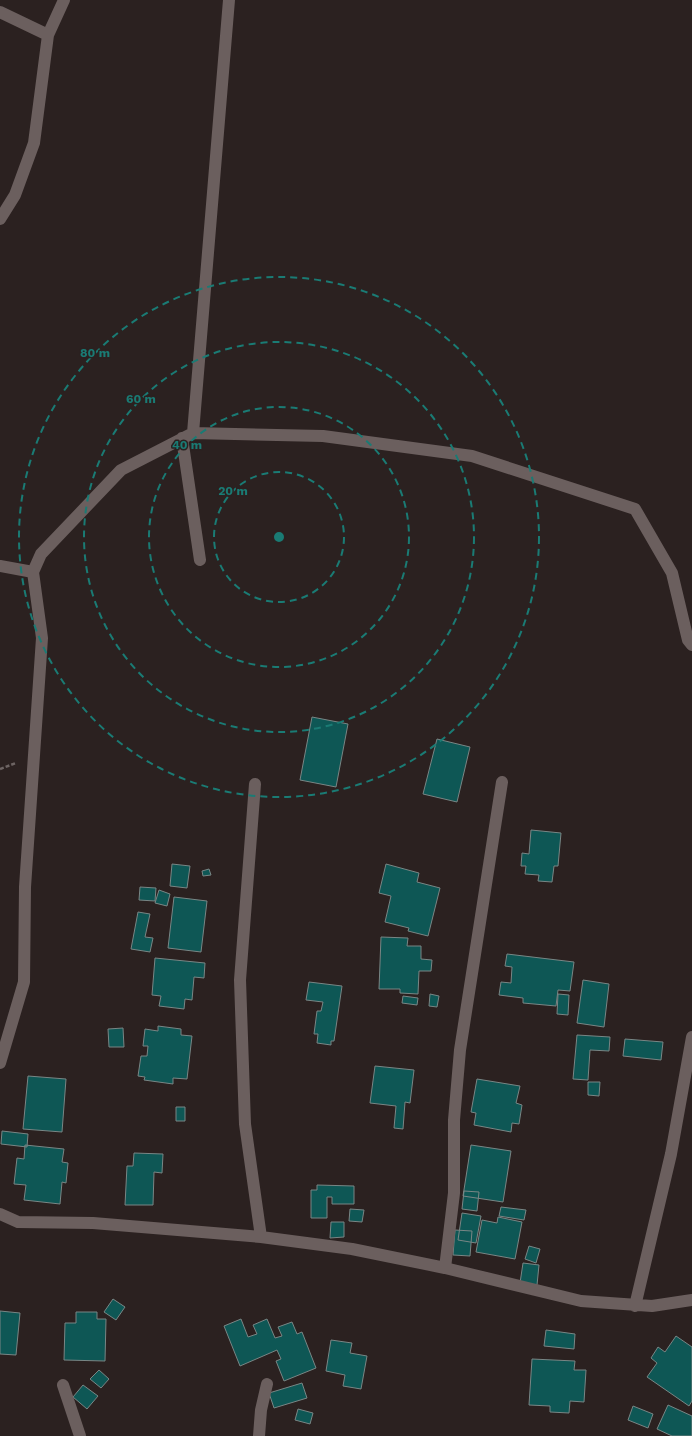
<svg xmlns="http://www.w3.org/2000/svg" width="692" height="1436" viewBox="0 0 692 1436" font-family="'Work Sans',sans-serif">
	<rect width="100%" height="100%" fill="#2b2120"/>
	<!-- building -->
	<path fill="#0e5755" stroke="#798685" d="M312 717 348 724 336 787 300 780Z
		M437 739 470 747 457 802 423 794Z
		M531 830 561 833 558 866H554L552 882 538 881 539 875 525 874 526 866H521L522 853 529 854Z
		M172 864 190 866 187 888 170 886Z
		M386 864 419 873 417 882 440 888 428 936 408 931 409 928 385 922 391 896 379 893Z
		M209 869 211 875 203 876 202 871Z
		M140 887 156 888 155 901 139 900Z
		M159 890 170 894 167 906 155 903Z
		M174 897 207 901 201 952 168 948Z
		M138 912 150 914 145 937 153 938 150 952 131 949Z
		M381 937 408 938 407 946H421V959L432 960 431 971H419L418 994 400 993V989H379Z
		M507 954 574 962 570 991 558 990 556 1006 523 1003V998L499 995 501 982 511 983 512 967 505 966Z
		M155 958 205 963 204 978 194 977 192 1000 185 999 184 1009 159 1006 161 996 152 995Z
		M583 980 609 984 604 1027 577 1023Z
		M309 982 342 986 334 1041H331V1045L317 1043 318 1034H314L317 1011H321L323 1002 306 1000Z
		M430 994 439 996 437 1007 429 1006Z
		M558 994 569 995 568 1015 557 1014Z
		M403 996 418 998 417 1005 402 1003Z
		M158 1026 181 1029V1035L192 1036 187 1079 173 1078V1084L144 1080 145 1077 138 1076 141 1056H147L148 1046H143L145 1029 158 1031Z
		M123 1028 124 1047H109L108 1029Z
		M577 1035 610 1037 609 1051 590 1050 588 1080 573 1079Z
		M625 1039 663 1042 661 1060 623 1056Z
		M375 1066 414 1070 410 1103 405 1102 403 1129 394 1128 396 1106 370 1103Z
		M28 1076 66 1079 62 1132 23 1129Z
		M477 1079 520 1086 516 1103 522 1105 519 1124 512 1123 511 1132 474 1125 476 1113 471 1112Z
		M588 1082H600L599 1096 588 1095Z
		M176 1107H185V1121H176Z
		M2 1131 28 1134 27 1147 1 1144Z
		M25 1145 64 1149 62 1162 68 1163 66 1183 62 1182 60 1204 24 1200 26 1185 14 1184 17 1158 24 1159Z
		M471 1145 511 1151 503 1202 463 1196Z
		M134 1153 163 1154 162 1173 154 1172 153 1205H125L127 1166H133Z
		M317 1185 354 1186V1204H332V1197H327V1218H311V1190H317Z
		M464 1191 479 1192 477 1211 462 1209Z
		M501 1207 526 1210 524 1220 499 1216Z
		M350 1209 364 1210 362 1222 349 1221Z
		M462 1213 481 1216 476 1243 458 1240Z
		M498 1217 522 1222 515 1259 476 1252 482 1220 497 1223Z
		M331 1222H344V1237L330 1238Z
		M455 1230 472 1231 470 1256 453 1255Z
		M529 1246 540 1249 536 1263 525 1259Z
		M523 1263 539 1265 537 1285 520 1283Z
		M113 1299 125 1307 116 1320 104 1312Z
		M0 1311 20 1313 16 1355 0 1354Z
		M76 1312H97V1319H106L105 1361 64 1360 65 1323H76Z
		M241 1319 248 1337 257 1334 253 1325 267 1319 275 1338 282 1336 278 1327 292 1322 297 1334 302 1332 316 1368 284 1381 276 1361 281 1359 277 1350 240 1366 224 1326Z
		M546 1330 575 1334 574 1349 544 1346Z
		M676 1336 692 1347V1401L689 1406 647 1377 657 1363 651 1358 658 1347 665 1352Z
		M331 1340 352 1343 350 1353 367 1356 361 1389 343 1386 345 1375 326 1371Z
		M532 1359 575 1361 574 1370H586L584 1402 570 1401 569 1413 550 1412V1406L529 1405Z
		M99 1370 109 1379 101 1388 90 1379Z
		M302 1383 307 1398 274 1408 269 1393Z
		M83 1385 98 1396 87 1409 73 1397Z
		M668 1405 692 1416V1436H672L657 1429Z
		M633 1406 653 1414 648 1428 628 1420Z
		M298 1409 313 1413 310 1424 295 1420Z"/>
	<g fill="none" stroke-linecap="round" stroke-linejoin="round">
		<!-- path -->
		<path stroke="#6d6463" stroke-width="2.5" stroke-dasharray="4 2" stroke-linecap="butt" d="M0 769 16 763"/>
		<!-- minor -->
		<path stroke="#6b5f5e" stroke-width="12" d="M0 12 48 35
			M0 219 15 195 34 143 48 35 64 0
			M193 433 229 0
			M182 438 200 560
			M0 566 33 572
			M255 784 240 980 245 1124 261 1237
			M0 1063 24 982 25 887 42 638 33 572 41 554 121 470 193 433 323 436 472 456 635 509 672 573 688 640 692 645
			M0 1214 18 1222 93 1223 261 1237 352 1249 445 1268 581 1301 652 1306 692 1300
			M445 1268 454 1193V1120L460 1050 502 782
			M635 1306 671 1154 692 1037
			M63 1385 80 1436
			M259 1436 261 1410 267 1384"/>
	</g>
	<!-- distance rings -->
	<g fill="none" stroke="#1a7b74" stroke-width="2" stroke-dasharray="7 5">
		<circle cx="279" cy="537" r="65"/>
		<circle cx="279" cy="537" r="130"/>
		<circle cx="279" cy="537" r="195"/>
		<circle cx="279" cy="537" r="260"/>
	</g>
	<circle cx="279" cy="537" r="6" fill="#1a7b74" stroke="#2b2120" stroke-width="2"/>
	<g font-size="12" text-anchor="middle" font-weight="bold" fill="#1a7b74" stroke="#2b2120" stroke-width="3" stroke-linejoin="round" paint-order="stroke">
		<text x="95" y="357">80 m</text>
		<text x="141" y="403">60 m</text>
		<text x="187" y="449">40 m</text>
		<text x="233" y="495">20 m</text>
	</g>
</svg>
